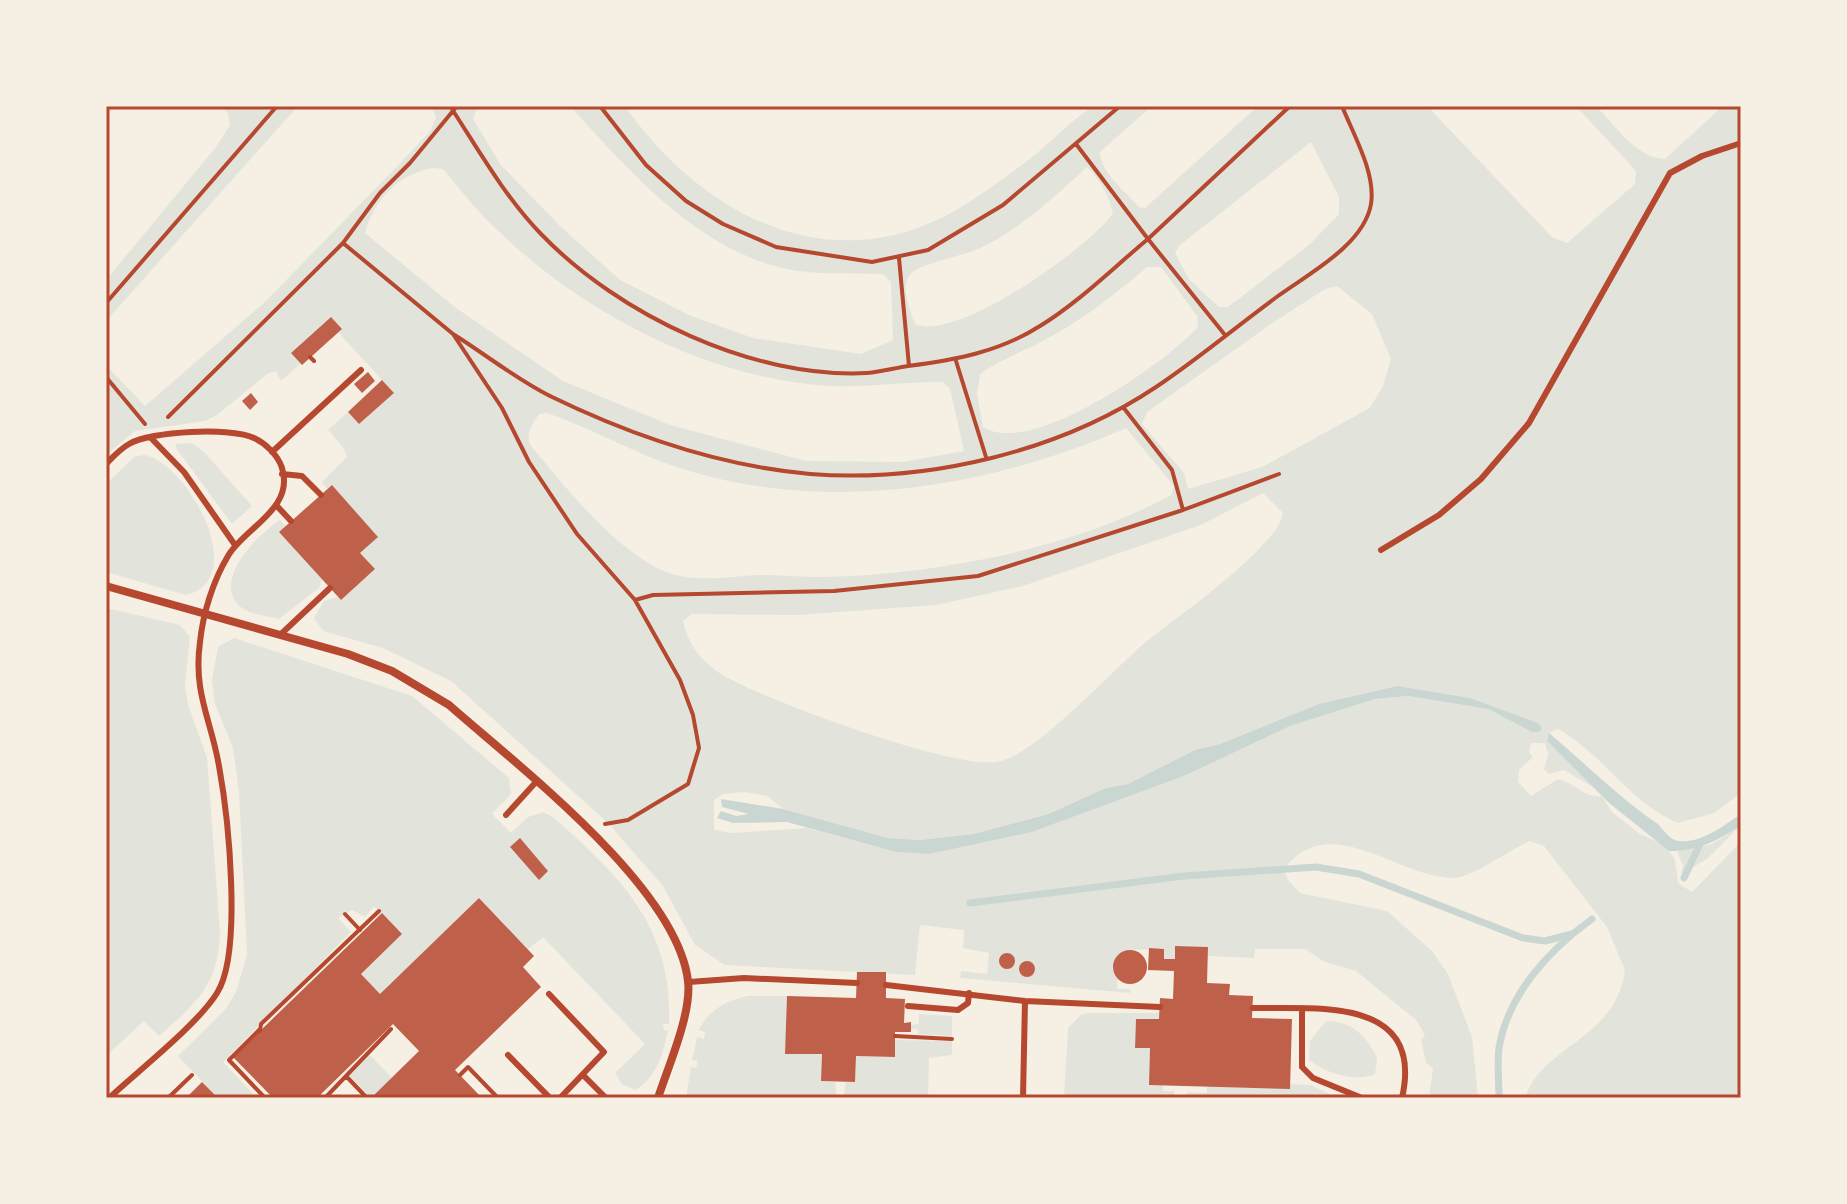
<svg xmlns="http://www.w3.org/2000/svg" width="1847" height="1204" viewBox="0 0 1847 1204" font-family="Poppins,sans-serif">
	<rect width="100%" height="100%" fill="#f6efe4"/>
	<!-- green -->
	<path fill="#e2e4dc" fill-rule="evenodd" d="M220 106H298L106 321V280L216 147 230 125 228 113Z
		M431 106H478L473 119 501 165 562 228 620 280 691 316 753 338 861 354 893 340 891 282 883 274C853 273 821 275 792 270 700 253 629 171 570 106H625C704 219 838 286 966 204 988 190 1010 174 1031 158 1046 147 1082 109 1097 106 1115 103 1135 106 1152 106L1100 152C1101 174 1125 190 1139 207L1145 208 1258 106H1427L1552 237 1567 243 1635 184 1636 171 1576 106H1596C1616 126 1636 158 1665 159L1723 106H1741V793L1714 813 1678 823C1630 803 1603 754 1558 729L1549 733 1547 741 1593 787 1564 770 1549 774 1544 769 1548 755 1545 743H1531L1529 752 1533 757 1519 770 1518 782 1531 796 1558 779C1574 782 1585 799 1602 796L1612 812 1640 834 1664 845 1675 859 1678 883 1692 892 1741 842V1098H1525C1542 1045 1616 1040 1625 970L1607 927 1544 846 1530 841C1511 849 1470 879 1453 878 1396 877 1330 809 1284 869L1288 880 1300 893 1387 911 1432 951 1448 974 1472 1037 1478 1098H1429L1433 1068 1426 1063 1421 1040 1425 1035 1416 1020 1356 971 1325 962 1305 949H1255L1254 958 1207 956V947L1175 946V959H1164V949L1128 950 1118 955 1113 970 1118 978 1117 989H1130V993L960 978 961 971 987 974 989 953 963 948 964 930 920 925 915 975 725 965 695 945 663 886 608 823 451 681 383 648 323 631 314 618 324 601 338 597 341 600 375 569 360 553 378 537 332 485 327 489 322 482 347 457 343 447 328 430 348 412 359 424 394 393 338 332 331 317 292 352 301 363 281 381 276 371 267 374 217 415 205 421 135 431 106 455V365L145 406 265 302 409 154 431 130 436 117ZM1311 142 1339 197V214L1310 244 1236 301 1227 307H1219L1189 279 1175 253 1180 245ZM1087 167C1101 181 1108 194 1113 213 1090 247 956 343 915 324 910 310 901 289 909 276 916 264 963 256 978 249 1014 234 1058 194 1087 167ZM432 168 443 169C458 186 471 204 487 220 575 309 701 377 827 386 866 388 905 381 943 382L950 389 964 451 903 462 806 461 670 425 563 381 456 308 365 233C374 200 399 174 432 168ZM1147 267H1161L1197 316 1198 327C1164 364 1031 458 983 427L977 394 980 374C1003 358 1028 350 1052 336 1086 317 1117 293 1147 267ZM1337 286 1372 314 1391 359 1383 386 1370 408 1262 467 1188 489 1184 473 1142 424 1147 412 1271 324 1325 289ZM547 413C588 427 625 448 665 463 815 517 985 490 1126 428L1174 486 1171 495C1073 549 933 575 821 577 801 577 780 575 760 575 729 576 694 584 664 571 614 549 564 486 529 443 527 431 532 424 539 414ZM1263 493 1283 513C1279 530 1267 540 1256 552 1224 584 1187 610 1152 637 1115 666 1038 755 997 762 954 770 753 697 715 670 698 657 687 641 683 621L692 614 797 615 936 605 1023 586 1201 525ZM1397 686 1470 698 1538 723 1523 727 1488 709 1408 696 1375 699 1290 726 1184 776 1032 832 929 854 896 852 807 828 732 833 714 830V800L723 794 744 792 768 796 783 809 888 838 920 840 974 834 1047 814 1106 788 1128 784 1195 750 1220 744 1319 704Z
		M192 443 204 452 252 506 232 524 176 448V444Z
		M144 455C187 462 252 579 186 595L106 572V484L134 457Z
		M280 520 285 526 280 532 322 579 319 588 279 619C268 616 251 615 242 608 209 583 258 534 280 520Z
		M106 608 180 625 190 637 185 686 188 705 207 758 220 932C218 986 197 1002 159 1036L144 1021 106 1056Z
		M234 638 412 696 509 778 511 794 492 814 511 833 528 817 543 812 553 817C621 877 673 927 669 1024H663L664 1030 668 1031C663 1053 657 1078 635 1090L622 1084 615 1073 645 1044 543 937 527 950 479 898 380 994 361 974 402 934 374 906 365 917 352 910 338 918 351 932 223 1062 257 1098H218L178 1056 226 1009 236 992 247 955 239 793 233 748 215 704 212 680 218 647ZM520 839 548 871 539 879 510 848Z
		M1737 829 1707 859 1681 874 1683 866 1677 851 1712 844Z
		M748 996H787L786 1053 822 1054 821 1081 835 1082 837 1098H686L691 1067 696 1068 698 1061 692 1060 697 1037 704 1039 705 1032 699 1030C709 1009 726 1001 748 996Z
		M1088 1013H1159V1019H1136L1135 1047 1150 1048 1149 1084 1163 1085V1091H1174V1098H1064L1068 1028 1082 1014Z
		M919 1014 952 1016V1036L918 1034V1029H911V1025L919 1024Z
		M1326 1021C1351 1021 1366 1035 1377 1057L1375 1074C1356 1083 1325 1073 1309 1060L1310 1041Z
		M895 1040 952 1041V1055L929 1058 928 1098H843L846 1082H855L856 1056 894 1057Z
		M370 1055 392 1078 371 1098 349 1075Z
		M1290 1084 1311 1085 1337 1098H1187V1092L1207 1093V1086L1290 1089Z"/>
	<!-- water -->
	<path fill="#c9d6d2" d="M1397 686 1470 698 1538 723 1542 728 1539 732H1532L1488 709 1408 696 1375 699 1290 726 1184 776 1032 832 929 854 896 852 787 822 733 823 717 818 721 811 736 816 749 814 722 807 721 799 783 809 888 838 920 840 974 834 1048 814 1106 788 1128 784 1195 750 1220 744 1319 704Z
		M1549 733C1585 763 1617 796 1655 822 1663 827 1668 840 1679 841 1700 844 1725 825 1741 814V826C1716 841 1698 851 1669 851L1608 802 1547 741Z"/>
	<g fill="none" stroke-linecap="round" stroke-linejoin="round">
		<!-- stream -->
		<path stroke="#c9d6d2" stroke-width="7" d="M1684 878 1699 846
			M970 903 1184 876 1316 867 1359 874 1523 938 1545 941 1572 934
			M1499 1098C1499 1082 1497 1064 1499 1048 1508 994 1549 950 1592 919"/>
	</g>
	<!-- building -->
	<path fill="#bf614a" d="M331 317 342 329 302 365 291 353Z
		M368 372 375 381 362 393 354 384Z
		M382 380 394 393 359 424 348 412Z
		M251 393 258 402 250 410 242 401Z
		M332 485 378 537 360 553 375 569 341 600 279 532Z
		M520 838 548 871 539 880 510 847Z
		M479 898 534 956 523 967 541 987 455 1070 482 1098H371L419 1051 393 1024 317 1098H273L233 1057 382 913 402 934 361 974 380 994Z
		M1175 946 1208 947 1207 983 1230 984 1229 995 1253 996 1252 1018 1292 1019 1290 1089 1149 1085 1150 1048H1135L1136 1019H1159L1160 998 1173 999 1174 971 1148 970 1149 948 1164 949V959H1175Z
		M1113 967a17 17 0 1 1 34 0a17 17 0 1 1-34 0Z
		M999 961a8 8 0 1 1 16 0a8 8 0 1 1-16 0Z
		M1019 969a8 8 0 1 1 16 0a8 8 0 1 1-16 0Z
		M857 972H886V998L905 999 904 1023 911 1022V1032H895V1057L856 1056 855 1082 821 1081 822 1054H785L787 996 856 998Z
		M202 1082 218 1098H186Z"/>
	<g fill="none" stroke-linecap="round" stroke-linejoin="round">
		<!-- path -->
		<path stroke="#b5482f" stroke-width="4" d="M450 106C478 149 505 197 541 234 619 315 753 379 867 373 881 372 895 368 908 366 955 360 999 352 1040 326 1079 302 1113 268 1148 239L1076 144
			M600 106 646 165 686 201 723 224 776 247 872 262 928 250 1003 205 1120 106
			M343 243 453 334 502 408 529 462 577 534 635 600 680 680 693 715 699 748 688 784 628 820 605 824
			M899 258 909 366
			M106 303 277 106
			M453 334C485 354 516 379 550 396 630 435 721 466 810 474 927 483 1059 452 1156 387 1198 359 1237 326 1278 296 1308 274 1364 245 1371 204 1376 173 1353 134 1342 106
			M1225 335 1148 239 1290 106
			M310 357 314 361
			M956 361 986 457
			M106 377 145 424
			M1123 407 1172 470 1183 510
			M168 417 343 243 380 193 410 163 457 106
			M635 600 653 595 834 591 978 576 1183 510 1279 474
			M345 914 360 930
			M260 1029 229 1060 265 1098
			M260 1031 261 1024 379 911
			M895 1036 952 1039
			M460 1075 468 1067 498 1098
			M346 1076 367 1098
			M168 1098 192 1075
			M325 1098 391 1029"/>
		<!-- service -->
		<path stroke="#b5482f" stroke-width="6" d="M151 438 184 472 235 545
			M272 452 361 370
			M106 464C113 457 120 449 129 444 150 431 232 427 254 438 265 443 278 455 282 468 295 509 244 528 228 556 213 581 203 613 200 642 193 693 211 719 219 766 228 815 243 952 217 993 198 1024 138 1071 109 1098
			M282 474 302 476 321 495
			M276 505 291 521
			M1381 550 1439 515 1481 479 1529 423 1670 173 1702 156 1741 143
			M280 635 330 588
			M506 815 536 782
			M689 982 744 978 857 983
			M886 985 1025 1001 1160 1007
			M549 994 604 1052 560 1098
			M908 1006 958 1010 968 1003 969 993
			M1253 1008C1317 1009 1425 996 1402 1098
			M1302 1008V1067L1313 1078 1362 1098
			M508 1055 550 1098
			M584 1076 606 1098
			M1023 1098 1025 1001"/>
		<!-- minor -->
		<path stroke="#b5482f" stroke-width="8" d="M106 586 348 654 392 671 449 705C518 766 677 887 688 981 692 1013 668 1067 658 1098"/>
	</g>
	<!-- border -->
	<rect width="1847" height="1204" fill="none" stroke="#f6efe4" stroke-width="216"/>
	<rect x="108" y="108" width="1631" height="988" fill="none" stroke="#b5482f" stroke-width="3"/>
</svg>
